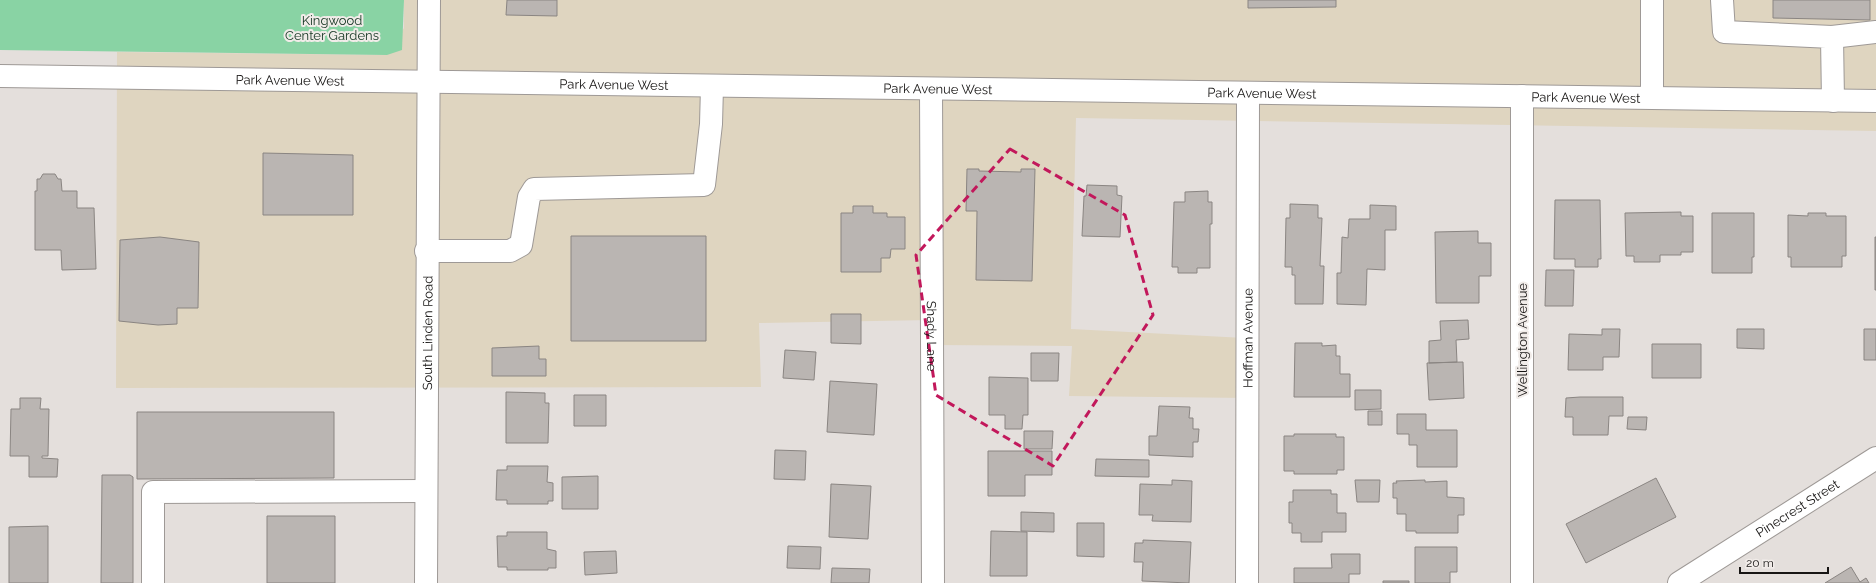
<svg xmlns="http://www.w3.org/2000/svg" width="1876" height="583" viewBox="0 0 1876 583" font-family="Raleway,sans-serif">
	<rect width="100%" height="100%" fill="#e4dfdc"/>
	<!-- commercial -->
	<path fill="#dfd5c0" d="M404 0H1876V131L1076 118 1071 329 1245 338 1248 398 1069 396 1072 346 930 345V320L759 323 761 387 116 388 117 52 387 55 404 28Z"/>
	<!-- green -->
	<path fill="#89d3a4" d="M0 0H404L402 50 387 55 0 50Z"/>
	<!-- building -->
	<path fill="#bab5b2" stroke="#8a8582" d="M507 0H557V16L506 15Z
		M1248 0H1336V7L1248 8Z
		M1773 0H1870V20L1773 18Z
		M263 153 353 155V215H263Z
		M967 169H979V171L1021 172V169H1035L1032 281 976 280 977 211H966Z
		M43 174H55L58 179H61L62 191H77V208H94L96 269 62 270 61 250H35V191H37V179H40Z
		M1087 185 1117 186V195L1122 196 1120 237 1082 236 1084 196H1086Z
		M1208 191V202H1212V224H1210V268H1197V273H1178V267H1172L1174 202H1185V192Z
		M1555 200H1600L1601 259H1598V267H1575V259H1554Z
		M1290 204 1318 205V218H1322L1320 266H1324L1323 304H1295V275H1292V267H1285L1286 218H1290Z
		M1370 205 1396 206V230H1385V270L1367 269 1366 305 1337 304V273H1341L1342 237 1348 238 1349 219H1370Z
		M853 206H873V213H887V217H905V249H891L890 258H881V272H841V213H853Z
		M1681 212V216H1693V252H1681V255H1660V262H1634V256H1626L1625 213Z
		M1712 213H1754V257H1752V273H1712Z
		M1808 213H1826V216H1846V256H1842V267H1791V257H1788V215L1808 216Z
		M1478 231V243H1491V276H1479V303H1436L1435 232Z
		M571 236H706V341H571Z
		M160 237 199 242 198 308H177V324L158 325 119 321 120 240Z
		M1875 237H1876V290H1875Z
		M1546 270H1574L1573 306H1545Z
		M831 314H861V344L831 343Z
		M1468 320 1469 339 1456 340 1457 362 1429 363V341L1441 340 1440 321Z
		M1602 329H1620L1619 357H1603V370H1568L1569 334 1602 335Z
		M1737 329H1764V349L1737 348Z
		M1864 329H1876V360H1864Z
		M1295 343H1322V346L1336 345V356H1340V374H1350V397H1294Z
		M1652 344H1701V378H1652Z
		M539 346V359H546V376H492V348Z
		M785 350 816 352 814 380 783 378Z
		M1031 353H1059L1058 381H1031Z
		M1463 362 1464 398 1429 400 1427 363Z
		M989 377 1028 378V415H1023L1022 429H1005V415H989Z
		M830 381 877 384 874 435 827 432Z
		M1355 390H1381V409L1355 410Z
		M506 392 545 393V403H549L548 443H506Z
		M574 395H606V426H574Z
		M1580 397H1623V416H1609L1608 435H1573V417H1565L1566 398Z
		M20 398H41L40 409H49L48 456H42V458L58 459 57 477H29V456H10L11 409H20Z
		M1159 406 1190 407 1189 418H1193V429H1199L1198 442H1193V457L1149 455V436H1157Z
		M1368 411H1382V425H1368Z
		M137 412H334V478L137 479Z
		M1397 414H1426V430H1457V467H1417V445H1409V434H1397Z
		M1628 417H1647L1646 430 1627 429Z
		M1024 431H1053L1052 449H1024Z
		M1294 434H1336V437H1344V470H1337V474H1294V471H1284V436H1294Z
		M775 450 806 451 805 480 774 479Z
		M988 451H1052V475H1025V496H988Z
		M1096 459 1149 460V477L1095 476Z
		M507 466H548L547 482 553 483V501H548V504H507V500H496L497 470H507Z
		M102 475H130L133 477V583H101Z
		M598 476V509H562V477Z
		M1656 478 1676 517 1586 563 1566 524Z
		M1172 480 1192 481 1191 522 1152 521 1153 515H1139L1140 484 1172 485Z
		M1355 480H1380L1379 502H1357Z
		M1425 480V482L1447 481V497L1464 498V515H1458V533H1416V531H1406V514H1397V498H1393V483H1397L1396 481Z
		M831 484 871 486 868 539 829 537Z
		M1293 490H1331V494H1337V513H1346V532H1322V542H1301V533H1292V523H1289V502H1293Z
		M1021 512 1054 513V532L1021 531Z
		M267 516H335V583H267Z
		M1077 523H1104V557L1077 556Z
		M48 526V583H9V527Z
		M991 531 1027 532V576H990Z
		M507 532H547V549L556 551V568H548V570H507V567H498L497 536H507Z
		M1143 540 1191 542 1189 583 1142 581 1143 562H1134L1135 543H1143Z
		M788 546 821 547 820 569 787 568Z
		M1415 547H1457V572H1450V583H1415Z
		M616 551 617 573 585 575 584 552Z
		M1331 554H1360V574H1349V583H1294V568H1332Z
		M1851 567 1860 582 1866 578 1869 583H1825Z
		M832 568 870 569 869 583H831Z
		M1383 581H1409V583H1383Z"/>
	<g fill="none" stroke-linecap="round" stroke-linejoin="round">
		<defs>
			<g id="minor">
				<path d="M1652 0V97"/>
				<path d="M1722 0 1724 32 1832 37 1833 101"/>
				<path d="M1832 37 1876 32"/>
				<path id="s1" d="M931 89 933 583"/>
				<path d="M1522 96V583"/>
				<path d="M426 251H510L521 245 529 197 534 189 704 185 711 124 712 87"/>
				<path d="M153 583V492L425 491"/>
				<path id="s2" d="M426 583 429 0"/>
				<path id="s3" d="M1247 583 1248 94"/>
				<path id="s4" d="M1679 583 1876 458"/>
			</g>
			<g id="major">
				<path id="s5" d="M0 76 1876 101"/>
			</g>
		</defs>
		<!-- minor casing -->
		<use href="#minor" stroke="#9e9996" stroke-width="24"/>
		<!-- major casing -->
		<use href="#major" stroke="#9e9996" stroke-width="24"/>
		<!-- minor -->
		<use href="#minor" stroke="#fff" stroke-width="22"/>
		<!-- major -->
		<use href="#major" stroke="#fff" stroke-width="22"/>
	</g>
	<!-- marked area -->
	<path fill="none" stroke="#c2185b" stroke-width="3" stroke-dasharray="8 5" stroke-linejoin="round" d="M1010 149 1125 215 1153 315 1053 466 936 395 916 255Z"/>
	<g text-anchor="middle" stroke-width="4" stroke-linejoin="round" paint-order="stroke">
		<!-- park labels -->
		<g font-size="13" fill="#143522" stroke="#f1ece9">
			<text x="332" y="25">Kingwood<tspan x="332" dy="15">Center Gardens</tspan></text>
		</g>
		<!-- street labels -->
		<g font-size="13" fill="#171514" stroke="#f1ece9">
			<text dy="5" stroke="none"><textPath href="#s5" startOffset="290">Park Avenue West</textPath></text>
			<text dy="5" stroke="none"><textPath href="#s5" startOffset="614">Park Avenue West</textPath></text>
			<text dy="5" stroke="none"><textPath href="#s5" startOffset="938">Park Avenue West</textPath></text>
			<text dy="5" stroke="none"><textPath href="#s5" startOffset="1262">Park Avenue West</textPath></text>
			<text dy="5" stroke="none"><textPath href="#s5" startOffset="1586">Park Avenue West</textPath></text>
			<text dy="5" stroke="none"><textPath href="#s2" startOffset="250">South Linden Road</textPath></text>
			<text dy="5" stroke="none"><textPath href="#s1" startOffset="247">Shady Lane</textPath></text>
			<text dy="5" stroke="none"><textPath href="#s3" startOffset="245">Hoffman Avenue</textPath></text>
			<text transform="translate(1522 340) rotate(-90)" y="5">Wellington Avenue</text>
			<text dy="5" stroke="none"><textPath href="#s4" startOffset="140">Pinecrest Street</textPath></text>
		</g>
	</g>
	<!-- scale -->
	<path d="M1740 567v6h88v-6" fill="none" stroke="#171514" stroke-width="2"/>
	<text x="1746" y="567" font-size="12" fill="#171514" stroke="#f1ece9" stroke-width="3" paint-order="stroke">20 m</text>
</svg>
